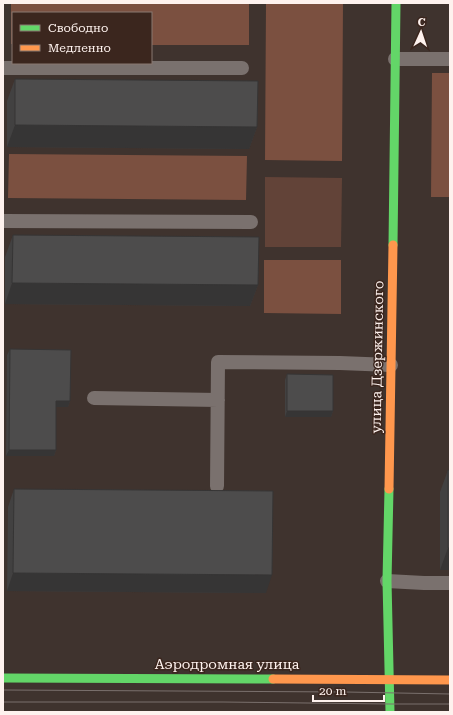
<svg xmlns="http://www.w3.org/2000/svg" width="453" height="715" viewBox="0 0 453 715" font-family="'Roboto Serif',serif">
	<rect width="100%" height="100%" fill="#3f332e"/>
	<!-- green -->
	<path fill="#624338" d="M265 177 342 178 341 247H265Z"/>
	<!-- forest -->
	<path fill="#7b5040" d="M11 3H249V45H151V13H13V44H11Z
		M266 3H343L342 161 265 160Z
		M432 73H450V197H431Z
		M9 154 247 156 246 200 8 198Z
		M264 260H341V314L264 313Z"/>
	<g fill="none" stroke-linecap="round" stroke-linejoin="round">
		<!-- lane -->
		<path stroke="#7a716e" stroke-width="14" d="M395 59H450
			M3 68H242
			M3 221 251 222
			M94 398 218 400
			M217 486 218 362 340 363 391 365
			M387 581 424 583H450"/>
		<!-- fast -->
		<path stroke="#63d668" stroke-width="9" d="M393 245 396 3
			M389 489 387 581 390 712
			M3 678 273 679"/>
		<!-- slow -->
		<path stroke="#ff974d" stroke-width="9" d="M389 489 393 245
			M273 679 450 680"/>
		<!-- tram -->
		<path stroke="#7a706d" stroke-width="1" d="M3 690 346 692 450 694
			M3 702H223L390 704H450"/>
	</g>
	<!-- wall -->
	<path fill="#424141" d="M15 79 257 127 249 149 7 147V101Z
		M13 235 258 285 250 306 5 304V257Z
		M10 349 70 401 68 407H56V450L54 456H6L7 355Z
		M287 374 333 411 331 417H285V380Z
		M448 470H450V570H440V492Z
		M14 489 266 593 7 591 8 507Z"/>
	<!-- shaded-wall -->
	<path fill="#363535" d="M15 125 257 127 249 149 7 147Z
		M12 283 258 285 250 306 5 304Z
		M56 401H70L68 407H54Z
		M287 411H333L331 417H285Z
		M9 450H56L54 456H6Z
		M448 548H450V570H440Z
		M13 573 272 575 266 593 7 591Z"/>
	<!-- building -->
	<path fill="#4d4c4c" stroke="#363535" d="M15 79 258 81 257 127 15 125Z
		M13 235 259 237 258 285 12 283Z
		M10 349 71 350 70 401H56V450H9Z
		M287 374 333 375V411H287Z
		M448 470H450V548H448Z
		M14 489 273 491 272 575 13 573Z"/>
	<g text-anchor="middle" stroke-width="3" stroke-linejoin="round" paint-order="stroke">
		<!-- street labels -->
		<g font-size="14" fill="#fef2ee" stroke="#3b261e">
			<text transform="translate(377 357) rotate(-89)" y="5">улица Дзержинского</text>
			<text x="227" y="669">Аэродромная улица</text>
		</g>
	</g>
	<!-- border -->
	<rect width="453" height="715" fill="none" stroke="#fef2ee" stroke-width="8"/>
	<!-- legend -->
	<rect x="12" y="12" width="140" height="52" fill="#3b261e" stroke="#897871"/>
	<rect x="20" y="25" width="20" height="6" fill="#63d668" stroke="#897871"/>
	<text x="48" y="32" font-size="12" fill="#fef2ee">Свободно</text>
	<rect x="20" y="45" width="20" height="6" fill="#ff974d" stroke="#897871"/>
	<text x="48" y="52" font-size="12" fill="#fef2ee">Медленно</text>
	<!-- north arrow -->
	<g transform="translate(421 32) rotate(3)" stroke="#3b261e" stroke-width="3" paint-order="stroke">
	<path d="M0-3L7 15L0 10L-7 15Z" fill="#fef2ee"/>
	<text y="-6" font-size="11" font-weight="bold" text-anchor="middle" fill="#fef2ee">С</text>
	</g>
	<!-- scale -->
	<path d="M313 695v6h71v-6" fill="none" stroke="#fef2ee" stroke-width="2"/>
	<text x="319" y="695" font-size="12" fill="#fef2ee" stroke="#3b261e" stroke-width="3" paint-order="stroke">20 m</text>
</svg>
